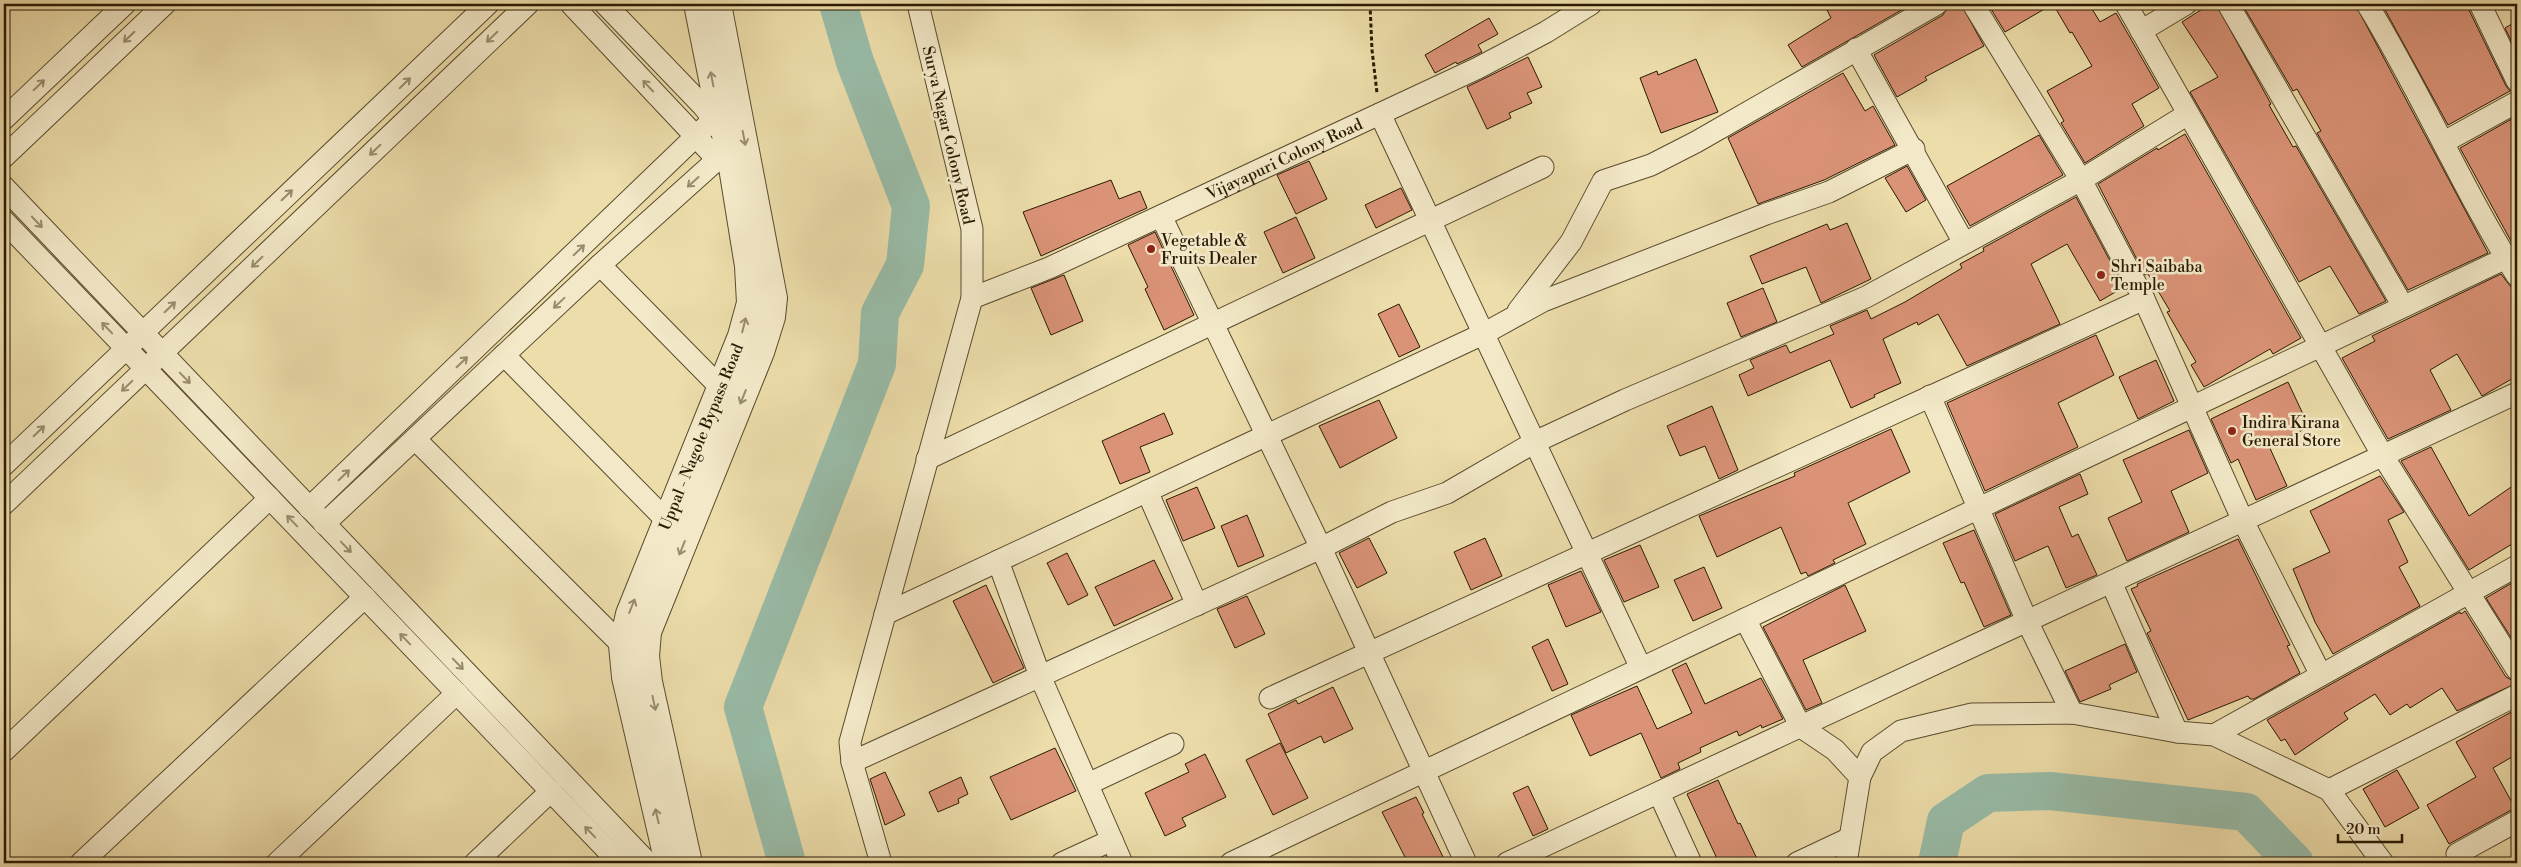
<svg xmlns="http://www.w3.org/2000/svg" width="2521" height="867" viewBox="0 0 2521 867" font-family="'Libre Bodoni',serif">
	<rect width="100%" height="100%" fill="#ecddaa"/>
	<filter id="stains"><feTurbulence type="fractalNoise" baseFrequency=".004" numOctaves="4"/><feColorMatrix values="0 0 0 0 .2 0 0 0 0 .09 0 0 0 0 .02 0 0 0 .5 -.17"/></filter>
	<radialGradient id="worn" r=".72"><stop offset=".6" stop-color="#630" stop-opacity="0"/><stop offset="1" stop-color="#630" stop-opacity=".3"/></radialGradient>
	<g fill="none" stroke-linecap="round" stroke-linejoin="round">
		<!-- river -->
		<path stroke="#99bca8" stroke-width="38" d="M787 863 743 707 877 364 880 313 905 265 911 206 855 62 838 4
			M1937 863 1946 821 1988 793 2050 791 2246 812 2295 863"/>
	</g>
	<!-- building -->
	<path fill="#db9377" stroke="#2a1a03" d="M1824 4H1912L1802 67 1788 45 1831 18Z
		M1949 4H1961L1984 46 1925 77 1927 80 1897 97 1874 55 1943 15Z
		M1988 4H2089L2100 22 2116 13 2159 88 2132 104 2144 126 2085 163 2061 123 2064 121 2047 91 2092 66 2072 32 2070 33 2053 4 2005 32Z
		M2210 4H2216L2271 104 2269 105 2293 147 2296 146 2386 301 2359 314 2330 266 2299 282 2190 92 2218 77 2182 22Z
		M2242 4H2355L2488 253 2408 290 2317 133 2321 131 2297 89 2293 91Z
		M2390 4H2466L2506 86 2510 91 2448 125 2384 8Z
		M1489 18 1498 34 1478 45 1482 52 1457 64 1456 62 1435 73 1425 55Z
		M2517 21V53L2505 28Z
		M1528 57 1542 87 1527 93 1532 103 1509 113 1511 118 1487 129 1467 87Z
		M1696 59 1718 112 1661 133 1640 78 1657 71 1658 75Z
		M1843 73 1865 111 1873 106 1895 145 1824 180 1758 204 1728 138Z
		M2517 116V252L2460 148Z
		M2185 134 2301 338 2273 354 2270 349 2204 387 2191 365 2196 362 2167 312 2170 311 2148 274 2145 275 2098 184 2157 148 2158 150Z
		M2039 135 2063 175 1970 226 1947 186Z
		M1309 161 1327 199 1296 214 1277 175Z
		M1907 166 1926 200 1906 212 1885 178Z
		M1111 180 1119 199 1140 191 1147 208 1041 256 1023 212Z
		M1401 188 1412 210 1376 228 1365 205Z
		M2076 197 2124 287 2100 301 2067 244 2031 264 2060 324 1967 366 1938 314 1918 325 1917 322 1883 339 1901 383 1874 395 1875 397 1851 408 1830 360 1748 396 1739 375 1754 368 1750 360 1786 345 1790 353 1834 334 1830 326 1867 310 1871 319 1905 302 1962 268 1960 264 1984 251 1983 248Z
		M1296 217 1315 258 1283 273 1264 232Z
		M1847 223 1871 279 1821 303 1806 267 1762 284 1750 256 1827 224 1830 230Z
		M1155 232 1194 315 1164 330 1145 289 1148 287 1128 245Z
		M2501 274 2511 287 2517 288V376L2482 396 2457 354 2430 370 2451 410 2388 439 2342 358 2375 341 2372 336Z
		M1064 275 1083 321 1051 335 1031 288Z
		M1763 288 1777 322 1741 337 1727 303Z
		M1399 304 1420 347 1399 357 1378 314Z
		M2096 335 2114 375 2058 403 2078 447 1985 491 1947 403Z
		M2156 360 2174 401 2138 419 2119 377Z
		M2288 382 2309 427 2269 446 2287 486 2256 500 2238 459 2231 463 2211 419Z
		M1379 400 1397 438 1340 468 1319 426Z
		M1712 406 1738 470 1719 479 1705 446 1680 456 1667 426Z
		M1164 413 1173 434 1140 447 1150 472 1120 484 1102 441Z
		M1891 429 1910 472 1848 503 1866 544 1833 560 1835 563 1808 576 1806 572 1801 574 1781 527 1717 557 1699 516 1795 476 1794 473Z
		M2189 430 2208 473 2171 491 2189 532 2127 561 2108 518 2142 502 2123 460Z
		M2431 447 2469 516 2517 483V541L2469 570 2401 461Z
		M2080 474 2088 494 2059 507 2072 537 2078 534 2097 575 2066 588 2048 546 2015 561 1995 514Z
		M2380 476 2404 512 2388 520 2408 562 2399 567 2420 606 2333 654 2315 622 2293 569 2330 552 2310 511Z
		M1197 487 1215 528 1183 541 1166 500Z
		M1247 515 1264 556 1238 567 1221 526Z
		M1974 530 2011 615 1984 627 1964 582 1961 583 1943 543Z
		M1369 538 1387 573 1357 588 1339 553Z
		M1485 538 1502 576 1471 590 1454 552Z
		M2238 539 2290 645 2287 646 2300 673 2254 699H2250L2248 696 2188 720 2147 633 2151 631 2131 589 2138 586 2137 584Z
		M1640 545 1659 587 1624 602 1604 560Z
		M1067 553 1088 595 1068 605 1047 563Z
		M1154 560 1173 599 1114 626 1095 587Z
		M1704 567 1722 608 1693 621 1674 580Z
		M1581 571 1601 612 1566 627 1548 585Z
		M2517 580V647L2486 598Z
		M986 585 1024 668 993 683 953 601Z
		M1845 585 1866 631 1803 660 1822 703 1806 710 1763 627Z
		M1247 596 1265 634 1235 648 1217 609Z
		M2465 611 2506 677 2517 683 2457 711 2442 688 2410 708 2407 704 2390 715 2375 694 2344 713 2348 719 2295 755 2285 739 2281 741 2267 720 2460 612 2461 614Z
		M1548 639 1568 684 1552 691 1532 647Z
		M2125 644 2137 672 2109 685 2111 689 2080 702 2065 671Z
		M1686 663 1705 704 1761 678 1783 719 1762 728 1761 725 1739 736 1737 731 1700 748 1701 752 1678 763 1680 769 1661 778 1641 733 1590 756 1571 715 1637 686 1657 729 1692 713 1672 670Z
		M1333 687 1353 729 1324 743 1321 736 1286 753 1268 714 1296 700 1298 704Z
		M2517 709V754L2493 768 2515 808 2449 844 2427 805 2476 777 2456 742Z
		M1280 743 1308 798 1273 815 1246 760Z
		M1055 748 1076 791 1011 820 990 777Z
		M1205 754 1226 797 1182 818 1186 826 1165 836 1145 793 1189 772 1185 764Z
		M2397 770 2419 808 2385 827 2363 789Z
		M885 772 905 815 885 825 870 779Z
		M961 777 968 794 958 799 959 803 938 812 929 792Z
		M1718 780 1738 824 1740 823 1759 863H1719L1687 794Z
		M1528 786 1548 829 1533 836 1513 793Z
		M1416 797 1424 813 1422 814 1446 863H1408L1382 812Z"/>
	<g fill="none" stroke-linecap="round" stroke-linejoin="round">
		<defs>
			<g id="minor">
				<path d="M571 4 718 160"/>
				<path d="M605 4 703 106 714 120"/>
				<path d="M1973 4 2081 180 2144 299 2243 521 2321 675"/>
				<path d="M2126 4 2383 456 2517 670"/>
				<path d="M2228 4 2403 306"/>
				<path d="M2367 4C2421 92 2462 188 2517 276"/>
				<path d="M2480 4 2517 81"/>
				<path d="M2141 31 2186 4"/>
				<path d="M1856 49 1964 243"/>
				<path d="M1380 114 1641 668"/>
				<path d="M4 119 125 4"/>
				<path d="M2444 142 2517 102"/>
				<path d="M4 157 165 4"/>
				<path d="M4 187 648 863"/>
				<path d="M1161 216 1321 548 1466 863"/>
				<path d="M4 221 609 852 626 863"/>
				<path d="M600 265 721 388"/>
				<path id="s1" d="M972 298 1049 268 1478 68 1546 32 1591 4"/>
				<path d="M1518 311 1571 242 1603 181 1651 165 1696 142 1937 4"/>
				<path d="M504 355 667 521"/>
				<path d="M1930 396 2027 621 2072 713"/>
				<path d="M415 439 622 645"/>
				<path d="M927 459 1543 167"/>
				<path d="M4 465 488 4"/>
				<path d="M1147 491 1197 605"/>
				<path d="M4 504 528 4"/>
				<path d="M309 508 719 114"/>
				<path d="M324 524 600 265 729 149"/>
				<path d="M998 561 1040 676 1122 863"/>
				<path d="M2111 582 2177 732"/>
				<path d="M885 614 1485 333 1543 301 1766 214 1829 192 1914 149"/>
				<path d="M1745 619 1801 727 1835 750 1860 777"/>
				<path d="M1270 698 2144 299"/>
				<path d="M2214 735 2517 566"/>
				<path d="M4 751 270 498"/>
				<path d="M852 762 1321 548 1392 512 1447 493 1535 442 1625 400 1866 297 2081 180 2188 114"/>
				<path d="M1088 784 1173 744"/>
				<path d="M2329 790 2517 695"/>
				<path d="M1659 793 1691 863"/>
				<path d="M2457 854 2517 821"/>
				<path d="M81 863 365 597"/>
				<path d="M277 863 457 693"/>
				<path d="M475 863 551 791"/>
				<path d="M881 863 852 762 850 742 972 298V229L918 4"/>
				<path d="M1062 863 1112 840"/>
				<path d="M1231 863 2506 258"/>
				<path d="M1507 863 2517 393"/>
				<path d="M1797 863 1848 839"/>
				<path d="M1846 863 1860 777 1872 752 1901 731 1972 714 2072 713 2177 732 2214 735 2329 790 2383 863"/>
			</g>
			<g id="tertiary">
				<path id="s2" d="M668 863 625 677 622 645 629 614 741 336 750 303 748 266 729 149 719 114 697 4"/>
				<path d="M689 863 649 682 646 656 648 632 761 352 772 317 774 298 718 4"/>
			</g>
		</defs>
		<!-- minor casing -->
		<use href="#minor" stroke="#5a4b2d" stroke-width="23"/>
		<!-- tertiary casing -->
		<use href="#tertiary" stroke="#5a4b2d" stroke-width="28"/>
		<!-- path -->
		<path stroke="#2a1a03" stroke-width="3" stroke-dasharray="4 2.5" stroke-linecap="butt" d="M1370 4 1372 50 1377 93"/>
		<!-- minor -->
		<use href="#minor" stroke="#f3e9c8" stroke-width="21"/>
		<!-- tertiary -->
		<use href="#tertiary" stroke="#f3e9c8" stroke-width="26"/>
	</g>
	<!-- one-way arrows -->
	<defs><path id="oneway-shaft" d="M-6 0H5M1.5-3L5.5 0L1.5 3" fill="none" stroke-width="1.6" stroke-linecap="round" stroke-linejoin="round" transform="scale(1.25)"/></defs>
	<g stroke="#998c6f">
		<use href="#oneway-shaft" transform="translate(129 37) rotate(136)"/>
		<use href="#oneway-shaft" transform="translate(492 37) rotate(136)"/>
		<use href="#oneway-shaft" transform="translate(712 79) rotate(-101)"/>
		<use href="#oneway-shaft" transform="translate(405 83) rotate(-44)"/>
		<use href="#oneway-shaft" transform="translate(39 85) rotate(-44)"/>
		<use href="#oneway-shaft" transform="translate(648 86) rotate(-133)"/>
		<use href="#oneway-shaft" transform="translate(744 138) rotate(79)"/>
		<use href="#oneway-shaft" transform="translate(375 150) rotate(136)"/>
		<use href="#oneway-shaft" transform="translate(693 182) rotate(138)"/>
		<use href="#oneway-shaft" transform="translate(287 195) rotate(-44)"/>
		<use href="#oneway-shaft" transform="translate(37 222) rotate(46)"/>
		<use href="#oneway-shaft" transform="translate(579 250) rotate(-44)"/>
		<use href="#oneway-shaft" transform="translate(257 262) rotate(136)"/>
		<use href="#oneway-shaft" transform="translate(559 303) rotate(137)"/>
		<use href="#oneway-shaft" transform="translate(170 307) rotate(-44)"/>
		<use href="#oneway-shaft" transform="translate(744 325) rotate(-76)"/>
		<use href="#oneway-shaft" transform="translate(107 328) rotate(-134)"/>
		<use href="#oneway-shaft" transform="translate(462 362) rotate(-44)"/>
		<use href="#oneway-shaft" transform="translate(185 378) rotate(46)"/>
		<use href="#oneway-shaft" transform="translate(127 386) rotate(136)"/>
		<use href="#oneway-shaft" transform="translate(743 397) rotate(112)"/>
		<use href="#oneway-shaft" transform="translate(39 431) rotate(-44)"/>
		<use href="#oneway-shaft" transform="translate(344 475) rotate(-44)"/>
		<use href="#oneway-shaft" transform="translate(292 521) rotate(-134)"/>
		<use href="#oneway-shaft" transform="translate(346 547) rotate(46)"/>
		<use href="#oneway-shaft" transform="translate(682 548) rotate(112)"/>
		<use href="#oneway-shaft" transform="translate(632 606) rotate(-68)"/>
		<use href="#oneway-shaft" transform="translate(405 639) rotate(-134)"/>
		<use href="#oneway-shaft" transform="translate(458 664) rotate(46)"/>
		<use href="#oneway-shaft" transform="translate(654 703) rotate(78)"/>
		<use href="#oneway-shaft" transform="translate(657 816) rotate(-103)"/>
		<use href="#oneway-shaft" transform="translate(590 832) rotate(-134)"/>
	</g>
	<!-- markers -->
	<g fill="#8f2418" stroke="#f3e9c8" stroke-width="2">
		<circle cx="1151" cy="249" r="5"/>
		<circle cx="2101" cy="275" r="5"/>
		<circle cx="2232" cy="431" r="5"/>
	</g>
	<g text-anchor="middle" stroke-width="5" stroke-linejoin="round" paint-order="stroke">
		<!-- street labels -->
		<g font-size="16" fill="#2a1a03" stroke="#f3e9c8">
			<text transform="translate(949 135) rotate(77)" y="6">Surya Nagar Colony Road</text>
			<text dy="6" stroke="none"><textPath href="#s1" startOffset="342">Vijayapuri Colony Road</textPath></text>
			<text dy="6" stroke="none"><textPath href="#s2" startOffset="446">Uppal - Nagole Bypass Road</textPath></text>
		</g>
		<!-- poi labels -->
		<g font-size="16" fill="#2a1a03" stroke="#f3e9c8" text-anchor="start">
			<text x="1161" y="246">Vegetable &amp;<tspan x="1161" dy="18">Fruits Dealer</tspan></text>
			<text x="2111" y="272">Shri Saibaba<tspan x="2111" dy="18">Temple</tspan></text>
			<text x="2242" y="428">Indira Kirana<tspan x="2242" dy="18">General Store</tspan></text>
		</g>
	</g>
	<!-- margin -->
	<rect width="2521" height="867" fill="none" stroke="#ecddaa" stroke-width="20"/>
	<rect x="5" y="5" width="2511" height="857" fill="none" stroke="#2a1a03" stroke-width="2.5"/>
	<rect x="10" y="10" width="2501" height="847" fill="none" stroke="#2a1a03"/>
	<!-- scale -->
	<path d="M2338 834v8h64v-8" fill="none" stroke="#2a1a03" stroke-width="2.5"/>
	<text x="2346" y="834" font-size="15" fill="#2a1a03" stroke="#f3e9c8" stroke-width="4" paint-order="stroke">20 m</text>
	<rect width="100%" height="100%" filter="url(#stains)"/>
	<rect width="100%" height="100%" fill="url(#worn)"/>
</svg>
